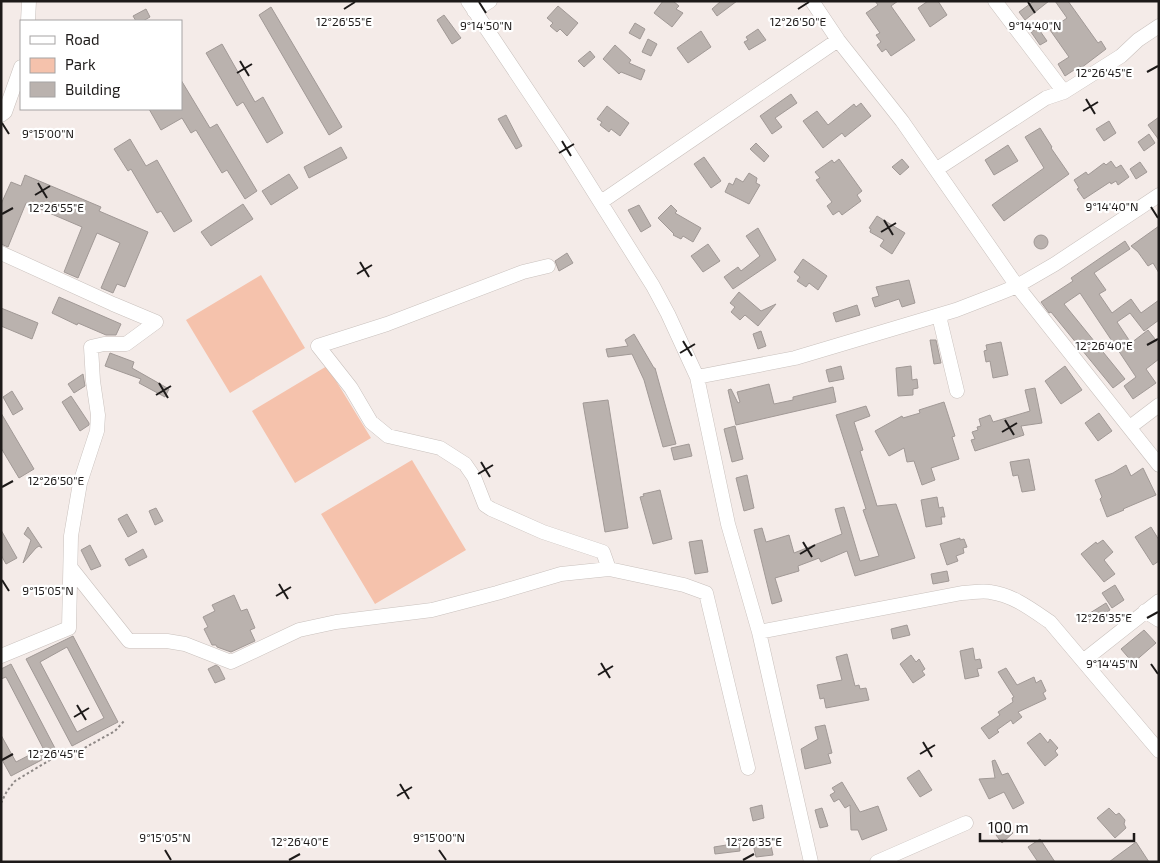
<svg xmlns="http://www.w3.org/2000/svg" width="1160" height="863" viewBox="0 0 1160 863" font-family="'Exo 2',sans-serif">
	<rect width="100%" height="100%" fill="#f4ebe8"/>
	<!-- green -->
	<path fill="#f5c2ac" d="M261 275 305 348 230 393 186 320Z
		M327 366 371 438 295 483 252 411Z
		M412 460 466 550 375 604 321 514Z"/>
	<!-- building -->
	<path fill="#bab2ae" stroke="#a19996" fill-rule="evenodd" d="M663 1H673L679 6 676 9 683 13 672 27 654 13Z
		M721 1H737L717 16 712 9Z
		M875 1H898L891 6 915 40 891 56 886 49 882 52 877 45 881 42 876 35 880 33 866 13 878 5Z
		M928 1H938L947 15 930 27 918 8Z
		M1034 1H1049L1025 20 1019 12Z
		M1055 1H1068L1098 43 1101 41 1106 49 1081 68 1080 66 1065 76 1058 64 1069 57 1050 30 1067 18Z
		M558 6 578 23 567 36 560 29 557 32 550 26 553 23 547 18Z
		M271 7 342 127 329 135 259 15Z
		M146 9 150 17 143 21H136L133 16Z
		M444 15 461 38 452 44 437 20Z
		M635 23 645 29 640 39 629 33Z
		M1038 28 1047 41 1040 45 1031 32Z
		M758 29 766 40 749 50 744 42 748 40 746 37Z
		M701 31 711 47 688 63 677 48Z
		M648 39 657 44 651 56 642 52Z
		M222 44 255 102 263 97 283 133 267 143 243 102 237 106 206 53Z
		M615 45 631 60 629 63 645 70 641 80 621 72 619 74 603 59Z
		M590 51 595 57 584 67 578 61Z
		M181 80 210 128 217 124 257 191 245 199 227 170 222 173 196 130 191 133 182 118 161 130 149 109H181Z
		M791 94 797 103 775 118 782 127 772 134 760 116Z
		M861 103 871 116 845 137 842 133 823 148 803 121 817 111 828 125 854 104 856 107Z
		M607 106 629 123 620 136 611 129 609 132 600 125 602 122 597 119Z
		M506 115 522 146 516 149 498 119Z
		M1159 117V140L1148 125Z
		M1109 121 1116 133 1104 141 1096 129Z
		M1040 128 1052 147 1051 148 1069 174 1004 221 992 205 1044 168 1025 137Z
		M1149 134 1155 143 1144 151 1138 142Z
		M130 139 146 166 157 160 192 221 174 232 161 211 157 213 131 169 128 171 114 149Z
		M756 143 769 156 764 162 750 149Z
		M1008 145 1018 161 994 175 985 160Z
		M341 147 347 158 309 178 304 167Z
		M704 157 721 181 711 188 694 164Z
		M839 159 862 191 857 195 861 201 842 215 839 211 833 215 827 206 832 202 816 180 820 178 815 172 832 160 834 163Z
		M902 159 909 167 900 175 892 167Z
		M1111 161 1116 168 1121 165 1129 177 1118 185 1116 181 1111 184 1110 182 1084 199 1077 189 1079 188 1074 180 1086 172 1088 175 1104 163 1106 165Z
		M1140 162 1147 172 1136 179 1130 169Z
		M749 173 757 178 756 183 760 185 749 204 725 192 729 183 733 185 736 178 743 182Z
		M289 174 298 188 271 205 262 191Z
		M25 175 101 207 99 211 148 232 125 287 117 284 113 293 101 288 120 243 97 233 78 278 64 272 82 227 26 203 8 247 1 244V204L11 182 21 186Z
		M243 204 253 219 211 246 201 232Z
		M639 205 651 226 641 232 628 210Z
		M671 205 677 211 675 213 701 228 693 242 683 236 681 239 673 235 674 234 658 218Z
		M877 216 905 233 892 254 880 246 884 240 870 232 871 229 869 228Z
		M1159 226V273L1153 263 1148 266 1138 252 1131 246Z
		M758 228 776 260 733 289 724 277 738 267 741 271 760 256 746 236Z
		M1034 242a7 7 0 1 1 14 0a7 7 0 1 1-14 0Z
		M1125 241 1130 249 1094 273 1106 290 1099 294 1112 313 1131 299 1141 313 1159 300V320L1144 331 1130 313 1117 322 1131 343 1148 330 1159 344V359L1146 369 1156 383 1133 399 1124 386 1136 377 1080 293 1064 304 1125 379 1113 388 1051 312 1049 313 1041 302 1073 281 1071 278Z
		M708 244 720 261 703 272 691 256Z
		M567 253 573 263 559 271 555 261Z
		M803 259 827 276 818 290 809 283 806 287 797 281 800 277 794 272Z
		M909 280 915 303 902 307 899 299 875 307 872 298 879 296 876 287Z
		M739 292 761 311 776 304 758 326 745 315 740 320 731 312 735 307 730 303Z
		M59 297 121 324 116 335H106L78 323 77 325 52 313Z
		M857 305 860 315 836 322 833 313Z
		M1 308 38 323 32 339 1 326Z
		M761 331 766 346 758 349 753 334Z
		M634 334 654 368H655L676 444 663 447 644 380 632 354 608 357 606 349 628 346 625 340Z
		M930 340H936L941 363 934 364Z
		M1001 342 1008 375 993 378 990 361 986 362 984 351 987 350 986 345Z
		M110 353 134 362 132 368 169 389 165 397 139 383 141 379 105 366Z
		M841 366 844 379 829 382 826 370Z
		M911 366 912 380 917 379 918 388 913 389V395L898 396 896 368Z
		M1065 366 1082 390 1061 404 1045 381Z
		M83 374 85 386 74 393 68 384Z
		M769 384 774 404 793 400V397L833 387 836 402 736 425 728 390 731 389 738 403 740 402 737 392Z
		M1035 388 1042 423 1021 426 1024 435 975 451 971 440 975 439 972 432 978 430 977 427 981 426 979 419 990 415 993 422 1030 411 1025 390Z
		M12 391 23 409 13 415 3 397Z
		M71 396 89 423V425L80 431 62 402Z
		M608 400 628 528 605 532 583 403Z
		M944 402 955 436 952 437 959 459 931 468 935 480 922 485 914 461 907 462 904 448 889 456 875 431 902 416 903 418 920 413 919 410Z
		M866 406 870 416 854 422 863 450 860 451 877 506 896 504 915 558 855 576 847 551 821 562 819 558 798 566 799 571 775 578 782 601 772 604 754 530 762 528 766 542 789 535 794 553 842 534 835 509 844 507 860 561 879 556 863 510 866 509 836 415Z
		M1 413 34 469 19 478 1 448Z
		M1099 413 1112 431 1098 441 1085 423Z
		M735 426 743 459 732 462 724 429Z
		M689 444 692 456 674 460 671 448Z
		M1029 459 1035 490 1022 492 1018 475 1013 476 1010 462Z
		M1126 465 1131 476 1143 468 1156 495 1123 509 1124 510 1107 517 1100 499 1102 497 1095 480 1113 473Z
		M747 475 754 508 744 511 736 478Z
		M660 490 672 539 653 544 640 497 644 496 643 494Z
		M937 497 939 508 943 507 945 517H941L942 524 926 527 921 500Z
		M156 508 163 521 155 525 149 511Z
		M127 514 137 532 128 537 118 519Z
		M28 527 42 548 39 546 36 548 23 563 31 540 24 534Z
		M1151 527 1159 540V561L1153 565 1135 537Z
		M1 530 17 558 6 564 1 555Z
		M960 538V540L964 539 967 547 963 548 964 553 956 556 958 561 947 565 940 544Z
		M702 540 708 572 695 574 689 542Z
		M1103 540 1113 552 1104 560 1115 574 1104 582 1081 554 1096 542 1097 544Z
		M90 545 101 566 91 570 81 550Z
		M143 549 147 557 129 566 125 559Z
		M947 571 949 581 933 584 931 574Z
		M1115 585 1124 600 1112 608 1102 593Z
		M234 595 241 611 247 609 255 628 250 630 255 641 231 652 217 647 216 645H212L204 629 208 627 203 617 215 611 212 605Z
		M1106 603 1110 610 1086 624 1082 618Z
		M907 625 910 635 893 639 891 629Z
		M1144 630 1156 643 1133 663 1121 649Z
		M73 636 118 722 72 746 26 659ZM67 647 104 718 77 732 40 662Z
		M973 648 975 660 980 659 982 668 977 669 979 676 965 679 960 651Z
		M847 654 855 686 859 685 860 689 866 688 869 700 826 708 824 698 820 699 817 685 842 680 836 657Z
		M911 655 916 662 919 659 925 669 922 671 925 675 913 683 900 664Z
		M11 664 57 752 11 776 1 758V735L16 762 43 748 6 677 1 679V669Z
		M216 665 219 667 225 679 215 683 208 669Z
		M1006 668 1017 685 1034 677 1036 683 1041 680 1046 691 1043 693 1046 699 1018 712 1022 717 1013 724 1011 720 997 730 999 732 989 739 981 728 1000 715 998 712 1013 702 1012 698 1014 697 998 672Z
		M825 725 832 753 828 754 831 763 805 769 801 749 818 739 815 727Z
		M1040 733 1048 743 1050 739 1058 748 1055 751 1058 755 1045 766 1027 743Z
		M995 760 1002 775 1008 773 1024 803 1013 809 1004 792 989 799 979 779 995 778 992 761Z
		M919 770 932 790 920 797 907 778Z
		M842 782 860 812 878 806 887 830 862 840 858 830H851L850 805 845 808 839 799 834 802 830 795 835 792 832 788Z
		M762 805 764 818 753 821 750 808Z
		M822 808 828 826 820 828 815 810Z
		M1109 808 1116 815 1119 813 1125 820 1124 824 1126 828 1115 838 1097 818Z
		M1007 826 1013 833 1002 843 996 835Z
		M1040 839 1055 862H1038L1028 847Z
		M770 841 773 855 756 857 753 844Z
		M1136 842 1149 862H1109L1121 853Z
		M739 843 740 851 715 854 714 847Z"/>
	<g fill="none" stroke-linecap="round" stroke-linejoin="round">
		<defs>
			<path id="minor" d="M468 1 565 146 653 286 668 314 697 377 728 524 759 632 811 862
				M812 1 838 40 902 121 1017 286 1159 465
				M995 1 1064 92
				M474 11 490 1
				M28 21 29 1
				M1 115 5 112 21 67
				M937 169 1046 98 1064 92 1121 56 1138 40 1159 26
				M601 202 838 40
				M1 253 113 304 156 322
				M548 266 523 272 387 324 318 346 351 388 371 422 388 436 440 448 465 464 474 477 485 505 491 509 543 532 603 552 609 569
				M939 316 957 391
				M697 377 795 358 956 310 1000 293 1017 286 1055 264 1159 195
				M1130 427 1159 405
				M71 568 129 641H167L185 644 231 662 299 630 336 622 432 610 497 593 561 574 609 569 684 585 706 593 748 768
				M1145 611 1159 620
				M759 632 962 593C971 593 981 590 990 592 1013 595 1031 609 1050 622L1159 751
				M1 656 69 628 71 536 80 483 97 431 98 415 93 381 91 347 104 344H126L156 322
				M1083 661 1159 601
				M877 862 966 823"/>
		</defs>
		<!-- minor casing -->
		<use href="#minor" stroke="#c9c1bd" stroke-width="15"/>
		<!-- path -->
		<path stroke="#8d8785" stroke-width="2" stroke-dasharray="2.5 2.5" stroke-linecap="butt" d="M1 803 7 791 15 781 65 751H79L115 731 125 720"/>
		<!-- minor -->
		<use href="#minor" stroke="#fff" stroke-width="14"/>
	</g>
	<!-- ticks -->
	<path fill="none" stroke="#1d1a19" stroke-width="2" d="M479 2 486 13M1028 2 1035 13M344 9 355 2M798 9 809 2M240 61 249 76M1147 72 1158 66M237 73 252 64M1086 99 1095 114M1083 111 1098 102M2 123 9 134M562 141 571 156M559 153 574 144M38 183 47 198M35 195 50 186M1151 207 1158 218M2 214 13 208M884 220 893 235M881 232 896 223M360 262 369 277M357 274 372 265M683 341 692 356M1147 345 1158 339M680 353 695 344M159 383 168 398M156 395 171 386M1005 420 1014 435M1002 432 1017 423M481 462 490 477M478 474 493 465M2 487 13 481M803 542 812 557M800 554 815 545M2 580 9 591M279 584 288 599M276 596 291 587M1147 618 1158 612M601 663 610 678M1151 664 1158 674M598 675 613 666M77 705 86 720M74 717 89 708M923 742 932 757M920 754 935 745M2 760 13 754M400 784 409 799M397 796 412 787M165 850 171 860M439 850 446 860M289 860 300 854M743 860 754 854"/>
	<g font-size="12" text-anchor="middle" fill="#1d1a19" stroke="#fff" stroke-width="4.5" stroke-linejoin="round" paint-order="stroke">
		<text x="344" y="26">12°26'55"E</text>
		<text x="798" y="26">12°26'50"E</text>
		<text x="1035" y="30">9°14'40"N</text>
		<text x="486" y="30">9°14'50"N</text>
		<text x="1104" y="77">12°26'45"E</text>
		<text x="48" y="138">9°15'00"N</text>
		<text x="1112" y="211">9°14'40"N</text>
		<text x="56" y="212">12°26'55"E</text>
		<text x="1104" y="350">12°26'40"E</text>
		<text x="56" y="485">12°26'50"E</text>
		<text x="48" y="595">9°15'05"N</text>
		<text x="1104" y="622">12°26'35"E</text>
		<text x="1112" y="668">9°14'45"N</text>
		<text x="56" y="758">12°26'45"E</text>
		<text x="165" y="842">9°15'05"N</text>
		<text x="439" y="842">9°15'00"N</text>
		<text x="300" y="846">12°26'40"E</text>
		<text x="754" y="846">12°26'35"E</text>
	</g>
	<!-- border -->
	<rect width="1160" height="863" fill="none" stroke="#1d1a19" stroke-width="5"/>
	<!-- legend -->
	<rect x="20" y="20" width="162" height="90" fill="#ffffff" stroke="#a5a3a3"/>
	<rect x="30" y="36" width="25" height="8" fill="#ffffff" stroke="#a5a3a3"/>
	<text x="65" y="45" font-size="15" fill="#1d1a19">Road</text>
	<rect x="30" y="58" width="25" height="15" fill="#f5c2ac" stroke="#a5a3a3"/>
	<text x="65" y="70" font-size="15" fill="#1d1a19">Park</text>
	<rect x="30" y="82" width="25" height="15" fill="#bab2ae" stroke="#a5a3a3"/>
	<text x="65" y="95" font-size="15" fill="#1d1a19">Building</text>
	<!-- scale -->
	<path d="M980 833v8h154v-8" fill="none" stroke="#1d1a19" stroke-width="2.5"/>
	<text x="988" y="833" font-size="15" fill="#1d1a19" stroke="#ffffff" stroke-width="4" paint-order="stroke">100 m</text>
</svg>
